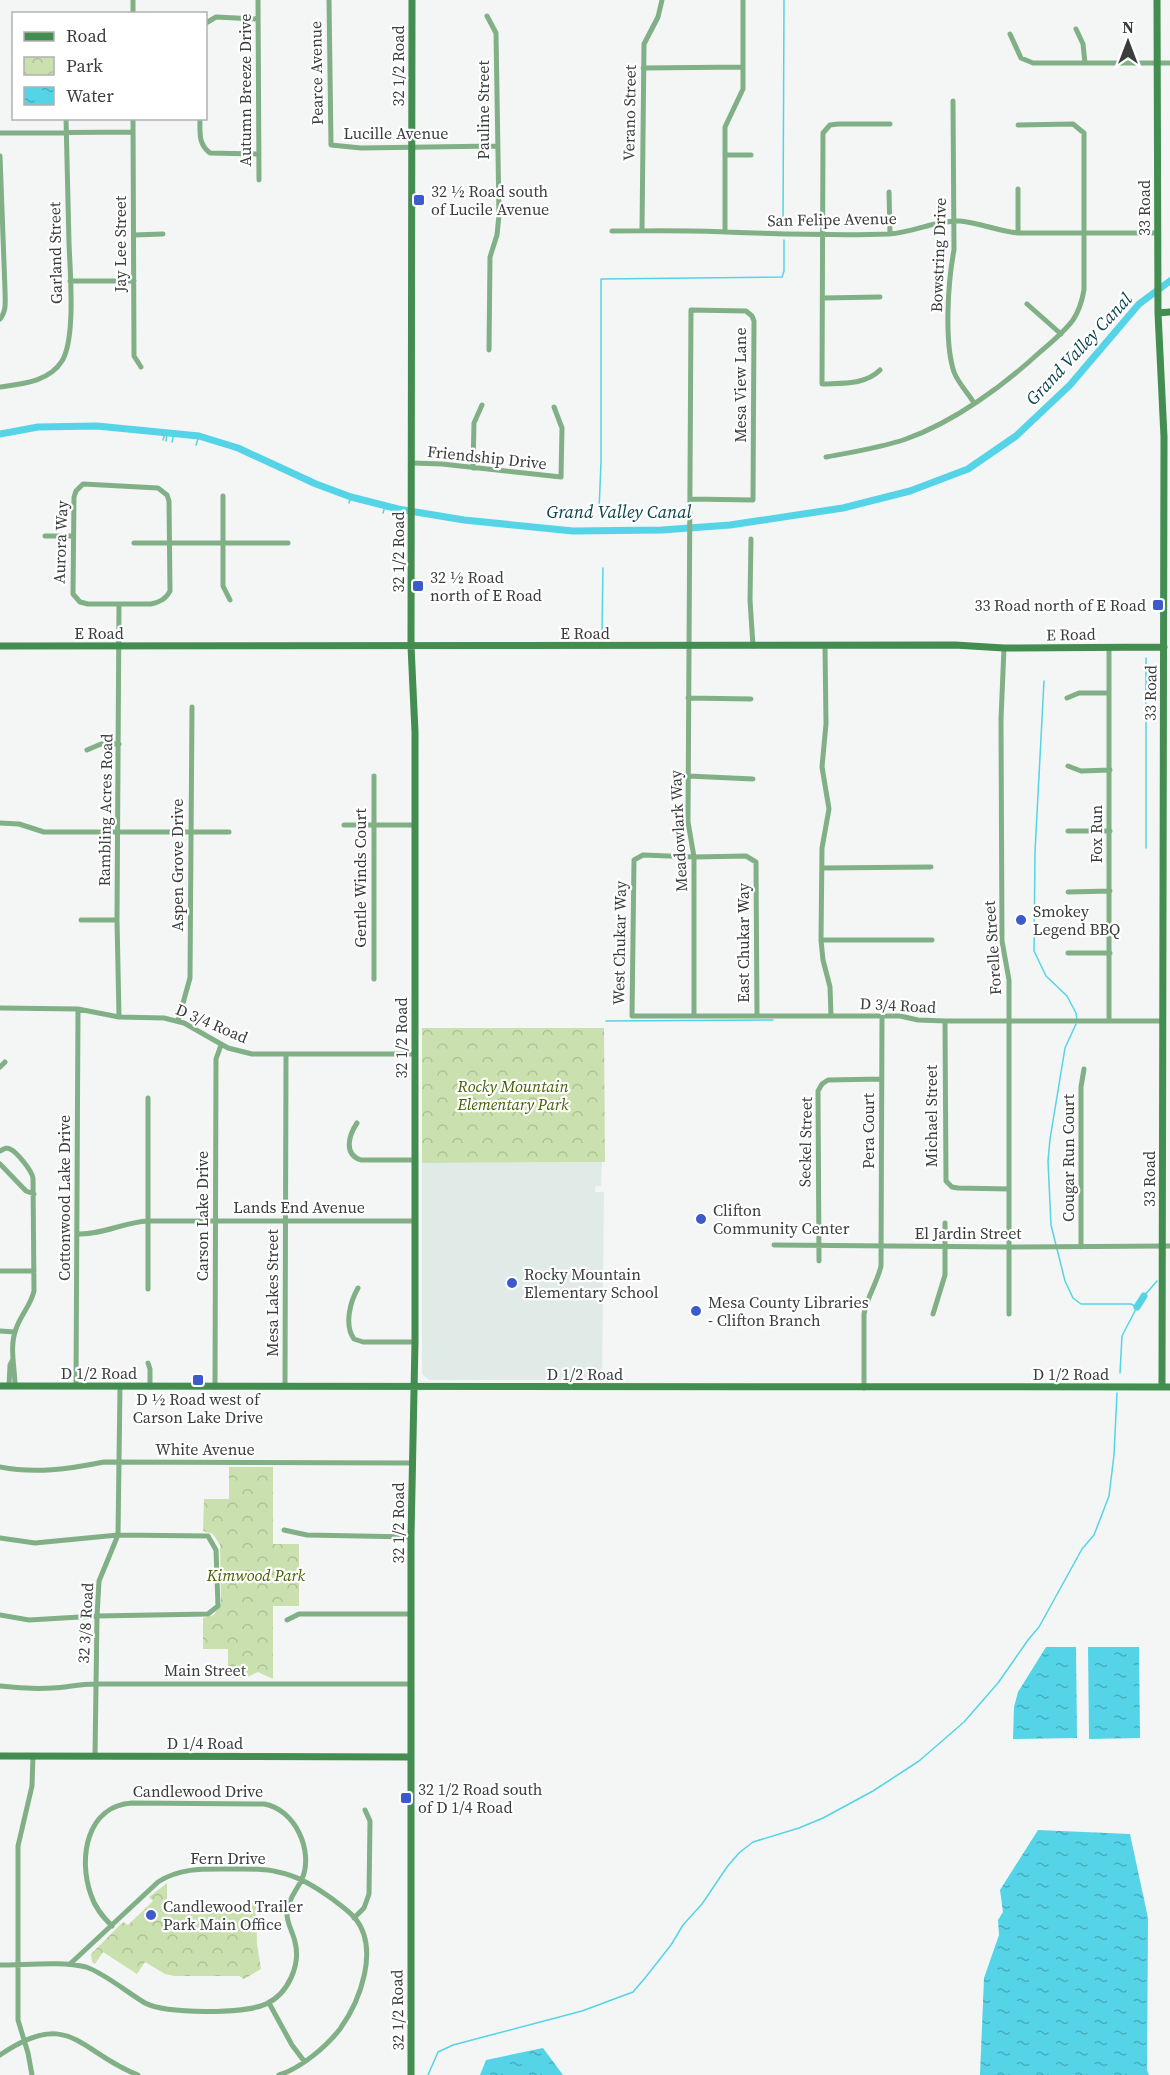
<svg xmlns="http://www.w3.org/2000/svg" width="1170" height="2075" viewBox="0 0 1170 2075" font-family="'Source Serif 4',serif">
	<defs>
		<pattern id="park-crowns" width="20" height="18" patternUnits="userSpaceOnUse" patternTransform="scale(1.5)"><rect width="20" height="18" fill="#cae1af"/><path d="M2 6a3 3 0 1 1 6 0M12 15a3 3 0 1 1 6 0" fill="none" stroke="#aec297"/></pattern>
		<pattern id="water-ripples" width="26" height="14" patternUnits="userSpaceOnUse" patternTransform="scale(1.5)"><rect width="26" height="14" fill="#54d4e6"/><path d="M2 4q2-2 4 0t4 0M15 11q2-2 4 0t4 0" fill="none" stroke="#47adbc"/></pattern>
	</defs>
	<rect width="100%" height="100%" fill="#f3f6f5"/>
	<!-- built -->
	<path fill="#e0ebe7" d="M602 1162 601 1186H596L595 1192H604L602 1380H429L422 1374V1163Z"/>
	<!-- park -->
	<path fill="url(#park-crowns)" d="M422 1028H604L605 1162 422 1163Z
		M229 1467H273V1544H299V1606H273V1679L258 1672 245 1678H228V1649H203V1618L214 1615 221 1603 220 1545 213 1534 203 1531 204 1499H229Z
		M167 1883V1910H178L185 1904 256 1903 257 1944 261 1969 244 1979 239 1976H174L165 1974 145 1962 137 1974 103 1952 95 1964 92 1962 91 1954 123 1922 128 1925 153 1901 149 1897Z"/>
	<!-- water -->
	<path fill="url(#water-ripples)" d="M1046 1647H1076L1077 1738 1013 1739 1014 1707 1018 1692Z
		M1088 1647H1139L1140 1738 1089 1739Z
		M1038 1830 1130 1834 1148 1918 1147 2070 1149 2075H980L984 1978 999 1935 998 1920 1003 1912 1000 1890Z
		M543 2048 563 2075H480L486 2060Z"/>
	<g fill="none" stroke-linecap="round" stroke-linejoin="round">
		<!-- stream -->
		<path stroke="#54d4e6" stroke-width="1.5" d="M783 224 784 0
			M163 440 165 433
			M166 441 167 433
			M172 442 174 434
			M196 445 199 436
			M349 503 351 497
			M599 511 601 462V279L782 277 784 271V240
			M383 513 385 506
			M602 631 603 568
			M1146 658V848
			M1044 681 1035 852 1034 951 1046 976 1067 996 1076 1013 1077 1020
			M606 1021 773 1020
			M1076 1024 1065 1048 1050 1139 1048 1161 1051 1225 1065 1281 1073 1298 1081 1304H1131L1137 1307 1122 1336 1120 1373
			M1144 1296 1157 1281
			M428 2075 438 2052 453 2045 582 2011 633 1992 645 1978 671 1945 683 1925 702 1904 727 1867 739 1853 753 1842 799 1828 823 1818 873 1791 919 1761 964 1722 998 1683 1028 1640 1039 1627 1082 1549 1094 1535 1109 1496 1114 1455 1117 1393"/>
		<!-- canal -->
		<path stroke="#54d4e6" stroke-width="7" d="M0 434 38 427 97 426 199 436 238 448 316 484 351 497 398 509 464 520 573 531 662 530 730 525 843 508 910 491 968 469 1016 436 1070 385 1139 304 1170 281
			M1137 1307 1144 1296"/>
		<!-- street -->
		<path stroke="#81b086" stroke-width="5" d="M133 0V14
			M258 0 259 180
			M329 0 331 145 361 148 496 146
			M487 16 496 33 499 215 497 235 490 257 489 350
			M206 23 216 17 258 19
			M1076 29 1083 44 1085 63
			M1010 34 1021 58 1033 63H1170
			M643 68 743 67
			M953 101 954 250C948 281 944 342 954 372 958 383 968 393 974 403
			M133 118 134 356 141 367
			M200 118C200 132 198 144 210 153L259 154
			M0 133 133 132
			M725 155H751
			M0 156 5 290C5 300 7 311 0 319
			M1018 189V233
			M889 192 890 234
			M612 231C650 231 688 230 726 232 780 234 835 236 889 234 915 232 936 220 960 221 980 223 998 231 1018 233H1158
			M642 231 644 44 658 17 662 0
			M725 232V127L743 89V0
			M134 235 163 234
			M70 281H134
			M823 298 880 297
			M1027 304 1061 334
			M880 370C865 385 843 383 822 384L823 133 830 125 838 124H890
			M0 387C21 384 49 382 62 361 76 338 70 271 69 243 68 201 67 160 66 118
			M826 457C853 452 880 448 906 439 954 422 1003 386 1040 352 1052 342 1064 332 1073 320 1079 311 1082 301 1084 290V133L1073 124 1018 125
			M412 463 442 464 561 477 562 428 554 407
			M473 468 474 423 482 405
			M83 484 158 488 167 495 169 501 170 591C166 599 160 602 151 604H88L80 602 73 594 74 497 76 491Z
			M223 496V586L230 600
			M690 499 753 500 754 321 752 316 746 311 691 310 688 822 694 857V1015
			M45 536H73
			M751 539 750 600 753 646
			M134 543H288
			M119 604 117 920 119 1017
			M825 646 826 724 822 767 829 809 822 848 821 940 823 960 830 987 831 1016
			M1109 647V1021
			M1004 648 1001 719 1002 941 1009 980V1314
			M688 698 751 699
			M1067 698 1079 693H1109
			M87 750 101 744H119
			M1068 766 1081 771 1110 770
			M688 776 753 779
			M0 823 19 824 44 832H229
			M344 825H414
			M1068 831H1110
			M822 868 931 867
			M1068 892 1110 891
			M81 920H117
			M821 940H932
			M1068 953H1110
			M374 979V776
			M0 1008 78 1009 119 1017 164 1018 184 1023 228 1048 252 1054H415
			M757 1015 756 862 746 856 694 857 643 855 634 860 632 1016H900L918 1020 945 1021H1163
			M178 1021 190 978 192 707
			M945 1021 946 1181 952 1187 958 1188 1009 1189
			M0 1067 5 1062
			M357 1123C349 1135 343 1154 361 1160H415
			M0 1151C4 1149 6 1147 10 1149 17 1152 32 1171 33 1178L34 1291C31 1305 20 1316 16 1329 9 1347 15 1368 15 1386
			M0 1164 26 1191 34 1194
			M78 1234C102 1235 124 1222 148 1221H415
			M774 1245 1008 1247 1170 1246
			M1081 1247V1087L1084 1069
			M819 1261 818 1091 822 1084 828 1080 882 1079
			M0 1271H34
			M358 1288C350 1302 344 1325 354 1339L363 1342H415
			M148 1289V1098
			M933 1314 945 1275V1223
			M0 1331 15 1332
			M148 1363 150 1369V1387
			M9 1386 10 1365 13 1359
			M76 1386 78 1009
			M215 1387 216 1059 221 1045
			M285 1387 286 1055
			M864 1388V1314C867 1297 877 1283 881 1266L882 1016
			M0 1467C35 1474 69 1469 104 1462L412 1463
			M284 1530 307 1535 411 1537
			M0 1538 35 1543 118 1535 208 1536 216 1550 218 1606 208 1614 97 1616 29 1620 0 1615
			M287 1620 299 1614H411
			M0 1686C17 1688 35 1689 53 1688 67 1687 81 1684 95 1684H411
			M95 1756 97 1616 99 1581 118 1535 120 1387
			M354 1918 364 1908 369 1894 370 1821 365 1810
			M70 1964 158 1882C181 1867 206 1869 233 1869 248 1869 263 1868 278 1872 298 1876 314 1886 331 1898 339 1904 348 1910 355 1918 380 1949 360 2001 340 2029 326 2047 301 2068 279 2075
			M0 1965C25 1965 63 1961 86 1967 104 1973 128 1993 145 2003 166 2014 245 2014 266 2004 288 1994 301 1965 295 1942 293 1932 286 1922 287 1912 288 1899 297 1890 302 1879 314 1851 295 1809 264 1804L132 1803C86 1806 78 1859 91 1895 95 1908 103 1917 112 1926
			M269 2003 292 2045 304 2061
			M0 2055C70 2007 79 2052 138 2075
			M32 2075 28 2053 18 2020V1846L32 1786 33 1756"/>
		<!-- secondary -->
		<path stroke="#438d50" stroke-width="7" d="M1157 0 1158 313 1164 437 1162 1387
			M1158 313 1170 312
			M0 646 955 645 1004 648 1164 647
			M0 1386 1170 1387
			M0 1756 410 1757
			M411 2075V1537L415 1342V732L411 646 412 0"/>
	</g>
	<!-- markers -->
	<g fill="#3d5acc" stroke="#fff" stroke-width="2">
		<rect x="413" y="194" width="12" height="12" rx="3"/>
		<rect x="412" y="580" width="12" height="12" rx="3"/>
		<rect x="1152" y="599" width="12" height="12" rx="3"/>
		<circle cx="1021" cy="920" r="6"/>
		<circle cx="701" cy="1219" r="6"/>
		<circle cx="512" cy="1283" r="6"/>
		<circle cx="696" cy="1311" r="6"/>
		<rect x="192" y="1374" width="12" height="12" rx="3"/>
		<rect x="400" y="1792" width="12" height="12" rx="3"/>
		<circle cx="151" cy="1915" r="6"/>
	</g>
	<g text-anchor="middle" stroke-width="4.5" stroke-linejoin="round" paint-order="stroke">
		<!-- street labels -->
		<g font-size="16" fill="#3b3c3c" stroke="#fff">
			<text transform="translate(398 66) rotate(-90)" y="6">32 1/2 Road</text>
			<text transform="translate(316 73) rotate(-91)" y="6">Pearce Avenue</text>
			<text transform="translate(245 90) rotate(-90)" y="6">Autumn Breeze Drive</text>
			<text transform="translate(483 110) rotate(-90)" y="6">Pauline Street</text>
			<text transform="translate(629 113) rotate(-89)" y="6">Verano Street</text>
			<text x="396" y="139">Lucille Avenue</text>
			<text transform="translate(1144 208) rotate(-90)" y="6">33 Road</text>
			<text transform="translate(832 219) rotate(-1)" y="6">San Felipe Avenue</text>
			<text transform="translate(120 244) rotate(-90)" y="6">Jay Lee Street</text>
			<text transform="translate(55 253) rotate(-91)" y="6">Garland Street</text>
			<text transform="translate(938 255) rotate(-88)" y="6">Bowstring Drive</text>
			<text transform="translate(740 385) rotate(-90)" y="6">Mesa View Lane</text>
			<text transform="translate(487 457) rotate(6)" y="6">Friendship Drive</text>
			<text transform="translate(60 542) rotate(-88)" y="6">Aurora Way</text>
			<text transform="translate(398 552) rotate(-90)" y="6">32 1/2 Road</text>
			<text x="99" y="639">E Road</text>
			<text x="585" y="639">E Road</text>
			<text transform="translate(1071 634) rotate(-1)" y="6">E Road</text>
			<text transform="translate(1150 693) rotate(-89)" y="6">33 Road</text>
			<text transform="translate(105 810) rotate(-89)" y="6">Rambling Acres Road</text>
			<text transform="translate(678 831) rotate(-93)" y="6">Meadowlark Way</text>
			<text transform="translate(1096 834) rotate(-90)" y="6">Fox Run</text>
			<text transform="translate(177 865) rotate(-90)" y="6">Aspen Grove Drive</text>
			<text transform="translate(360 878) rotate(-90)" y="6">Gentle Winds Court</text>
			<text transform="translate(619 943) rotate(-89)" y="6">West Chukar Way</text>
			<text transform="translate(743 943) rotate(-90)" y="6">East Chukar Way</text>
			<text transform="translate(992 948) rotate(-94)" y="6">Forelle Street</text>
			<text transform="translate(898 1005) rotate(3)" y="6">D 3/4 Road</text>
			<text transform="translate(212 1023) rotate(23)" y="6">D 3/4 Road</text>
			<text transform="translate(401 1038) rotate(-90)" y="6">32 1/2 Road</text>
			<text transform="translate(931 1116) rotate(-90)" y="6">Michael Street</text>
			<text transform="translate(868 1131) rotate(-90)" y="6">Pera Court</text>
			<text transform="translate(805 1142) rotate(-89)" y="6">Seckel Street</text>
			<text transform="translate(1068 1158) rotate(-90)" y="6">Cougar Run Court</text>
			<text transform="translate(1149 1179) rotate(-90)" y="6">33 Road</text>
			<text transform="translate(64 1198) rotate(-90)" y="6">Cottonwood Lake Drive</text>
			<text x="299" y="1213">Lands End Avenue</text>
			<text transform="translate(202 1216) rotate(-90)" y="6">Carson Lake Drive</text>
			<text x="968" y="1239">El Jardin Street</text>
			<text transform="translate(272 1293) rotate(-90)" y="6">Mesa Lakes Street</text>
			<text x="99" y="1379">D 1/2 Road</text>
			<text x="585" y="1380">D 1/2 Road</text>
			<text x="1071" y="1380">D 1/2 Road</text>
			<text x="205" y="1455">White Avenue</text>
			<text transform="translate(398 1523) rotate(-90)" y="6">32 1/2 Road</text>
			<text transform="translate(85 1623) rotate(-87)" y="6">32 3/8 Road</text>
			<text x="205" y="1676">Main Street</text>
			<text x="205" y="1749">D 1/4 Road</text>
			<text x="198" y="1797">Candlewood Drive</text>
			<text x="228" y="1864">Fern Drive</text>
			<text transform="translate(397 2010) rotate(-91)" y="6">32 1/2 Road</text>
		</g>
		<!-- poi labels -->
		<g font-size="16" fill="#3b3c3c" stroke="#fff" text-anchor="start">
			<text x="431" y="197">32 ½ Road south<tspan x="431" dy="18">of Lucile Avenue</tspan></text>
			<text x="430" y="583">32 ½ Road<tspan x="430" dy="18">north of E Road</tspan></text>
			<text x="1146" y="611" text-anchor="end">33 Road north of E Road</text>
			<text x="1033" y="917">Smokey<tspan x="1033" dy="18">Legend BBQ</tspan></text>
			<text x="713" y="1216">Clifton<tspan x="713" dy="18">Community Center</tspan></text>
			<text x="524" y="1280">Rocky Mountain<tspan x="524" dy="18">Elementary School</tspan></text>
			<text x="708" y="1308">Mesa County Libraries<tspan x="708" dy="18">- Clifton Branch</tspan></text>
			<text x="198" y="1405" text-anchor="middle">D ½ Road west of<tspan x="198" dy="18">Carson Lake Drive</tspan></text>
			<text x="418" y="1795">32 1/2 Road south<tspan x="418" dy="18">of D 1/4 Road</tspan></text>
			<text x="163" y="1912">Candlewood Trailer<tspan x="163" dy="18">Park Main Office</tspan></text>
		</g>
		<!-- park labels -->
		<g font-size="16" font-style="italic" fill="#425f01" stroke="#fff">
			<text x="513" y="1092">Rocky Mountain<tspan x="513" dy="18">Elementary Park</tspan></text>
			<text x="256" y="1581">Kimwood Park</text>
		</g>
		<!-- water labels -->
		<g font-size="18" font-style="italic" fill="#09454c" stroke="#fff">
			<text transform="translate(1079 349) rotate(-47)" y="6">Grand Valley Canal</text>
			<text x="619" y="518">Grand Valley Canal</text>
		</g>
	</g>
	<!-- legend -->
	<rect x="12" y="12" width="195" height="108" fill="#ffffff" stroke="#b1b1b1" stroke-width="1.5"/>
	<rect x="24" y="32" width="30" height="9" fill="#438d50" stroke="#b1b1b1" stroke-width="1.5"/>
	<text x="66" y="42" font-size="18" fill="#3b3c3c">Road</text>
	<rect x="24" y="57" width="30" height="18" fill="url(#park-crowns)" stroke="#b1b1b1" stroke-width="1.5"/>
	<text x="66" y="72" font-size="18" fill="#3b3c3c">Park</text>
	<rect x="24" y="87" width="30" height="18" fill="url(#water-ripples)" stroke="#b1b1b1" stroke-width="1.5"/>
	<text x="66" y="102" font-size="18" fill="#3b3c3c">Water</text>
	<!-- north arrow -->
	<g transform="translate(1128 42)" stroke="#ffffff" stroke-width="4.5" paint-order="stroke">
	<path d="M0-4.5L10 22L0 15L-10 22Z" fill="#3b3c3c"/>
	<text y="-9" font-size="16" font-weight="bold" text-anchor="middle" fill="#3b3c3c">N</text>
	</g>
</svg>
